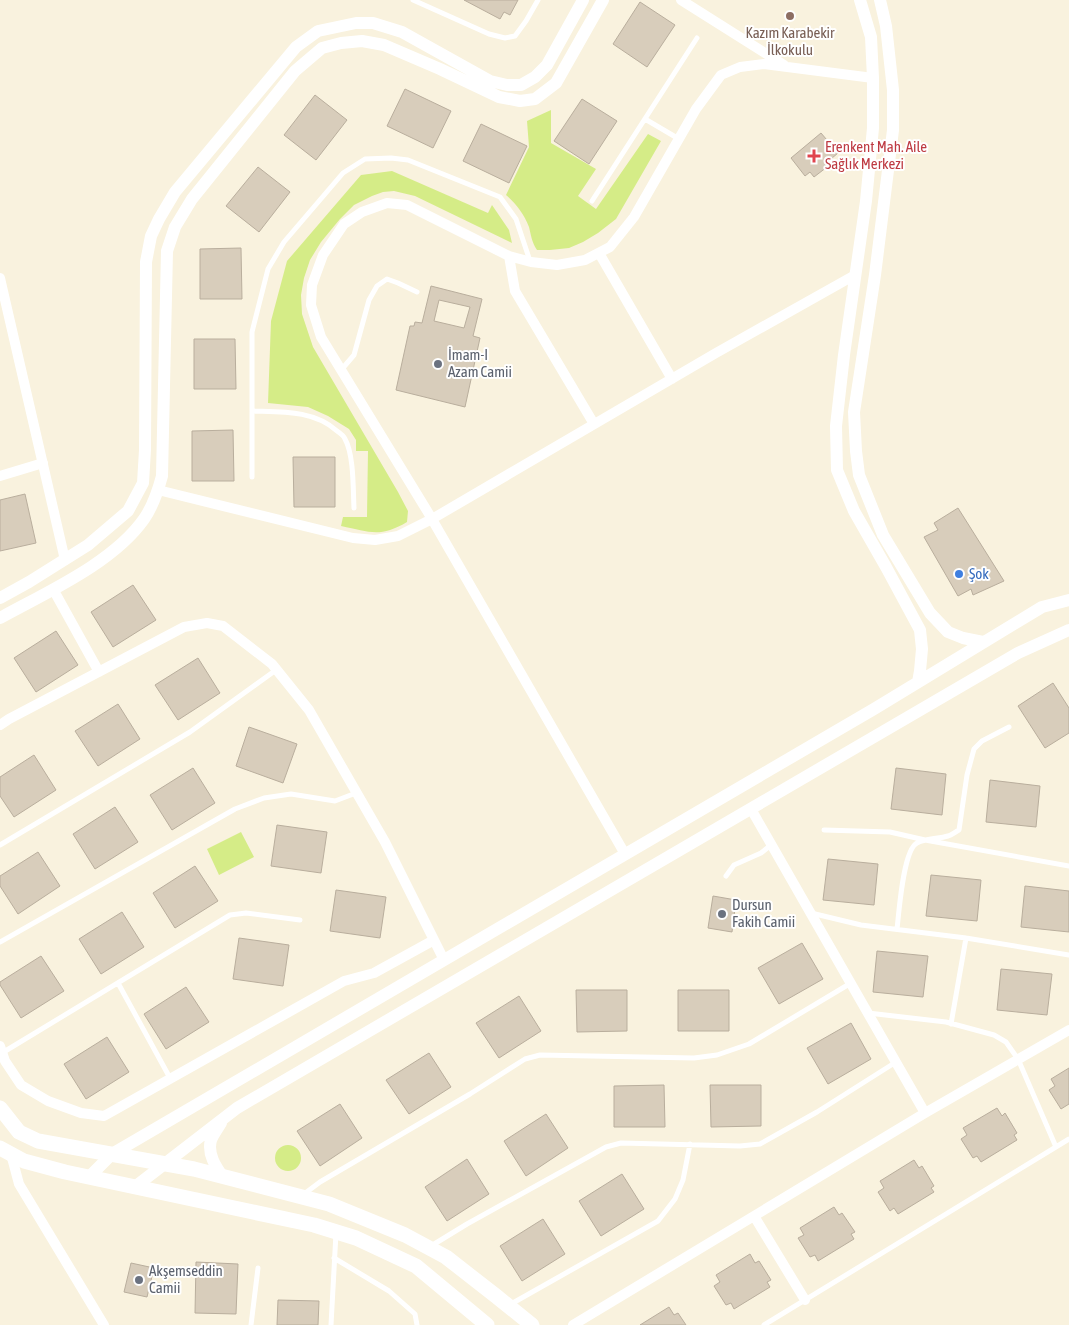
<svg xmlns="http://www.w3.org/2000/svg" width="1069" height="1325" viewBox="0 0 1069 1325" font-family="'Asap Condensed',sans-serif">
	<rect width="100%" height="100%" fill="#f9f2de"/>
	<!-- green -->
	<path fill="#d5ec87" d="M551 110V143L596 169 578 196 596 209 648 134 661 141 616 219 598 233 583 242 569 248 550 250H537C532 243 531 235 529 227 524 214 516 204 506 195L529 147 527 121Z
		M392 171 488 213 492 205 509 230 512 243 415 196 394 191 383 192 372 196 354 205 340 219 321 242 310 260 304 278 301 295 302 314 313 347 398 492 408 511 407 522C380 538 370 532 341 526L343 517H367L368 451H356V440L349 429 328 416 308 407 268 403 271 321 287 261 361 175Z
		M241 832 254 857 219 875 207 849Z
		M275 1158a13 13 0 1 1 26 0a13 13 0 1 1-26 0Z"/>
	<!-- building -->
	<path fill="#d8cdbb" stroke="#b9ae9d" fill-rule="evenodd" d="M464 0H518L510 15 504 12 500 19Z
		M640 2 675 25 647 67 613 44Z
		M405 89 451 111 433 148 387 126Z
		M315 95 347 120 316 160 284 135Z
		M582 99 617 121 589 164 554 141Z
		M481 124 527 146 509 183 463 161Z
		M821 133 838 153 825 164 827 167 814 177 810 172 805 176 791 158Z
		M258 167 290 192 259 232 226 206Z
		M241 248 242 299H200V249Z
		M431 286 482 299 473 336 480 338 465 407 396 390 410 326H414L415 322 422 323ZM439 300 470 307 464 328 434 321Z
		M194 339H235L236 389H194Z
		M233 430 234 481H192V431Z
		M293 457H335V507H294Z
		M25 494 36 543 0 551V500Z
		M958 508 1004 581 973 595 971 589 958 596 924 537 938 530 934 523Z
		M133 585 156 620 113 647 91 612Z
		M56 631 78 665 36 692 14 658Z
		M198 658 220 693 178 720 155 685Z
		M1053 683 1069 708V733L1045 748 1018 706Z
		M118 704 140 739 98 766 75 731Z
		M249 727 297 744 283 783 236 766Z
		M34 755 56 790 14 817 0 796V777Z
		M193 768 215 803 172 830 150 795Z
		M896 768 946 774 942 815 891 809Z
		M990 780 1040 786 1036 827 986 822Z
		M115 807 138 842 95 869 73 834Z
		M277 825 327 832 321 873 271 866Z
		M38 852 60 886 18 914 0 886V876Z
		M828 859 878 864 874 905 823 900Z
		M195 866 218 901 175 928 153 893Z
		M931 875 981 880 977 921 926 916Z
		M1025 886 1069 891V932L1021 927Z
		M336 890 386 897 380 938 330 931Z
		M713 896 736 900 732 932 708 928Z
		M122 912 144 947 101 974 79 939Z
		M239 938 289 945 283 986 233 979Z
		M802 943 823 979 779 1004 758 968Z
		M877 951 928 956 923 997 873 992Z
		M41 956 64 991 21 1018 0 985V982Z
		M1001 969 1052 974 1047 1015 997 1010Z
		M186 987 209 1022 166 1049 144 1014Z
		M576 990H627V1031L577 1032Z
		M678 990H729V1031H678Z
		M519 996 541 1031 499 1058 476 1023Z
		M851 1023 871 1059 828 1084 807 1048Z
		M107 1037 129 1072 86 1099 64 1064Z
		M429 1053 451 1087 409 1114 386 1080Z
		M1069 1068V1104L1061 1109 1049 1090 1055 1086 1051 1079Z
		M664 1085 665 1127H614V1086Z
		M710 1085H761V1126L711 1127Z
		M340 1104 362 1138 320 1166 297 1131Z
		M997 1108 1002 1116 1005 1113 1017 1133 1014 1135 1017 1140 981 1162 977 1156 973 1158 961 1139 967 1135 963 1128Z
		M546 1114 568 1148 526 1176 504 1141Z
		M467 1159 489 1194 447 1221 425 1187Z
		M914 1160 919 1168 922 1166 934 1186 931 1188 934 1192 898 1214 894 1208 890 1211 878 1192 884 1188 880 1181Z
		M622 1174 644 1209 601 1236 579 1201Z
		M834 1207 839 1215 842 1213 855 1232 851 1234 854 1239 818 1261 815 1255 810 1257 798 1238 804 1235 800 1228Z
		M543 1219 565 1254 522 1281 500 1246Z
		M750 1254 755 1263 759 1261 771 1280 767 1282 770 1287 734 1309 731 1303 726 1305 714 1286 720 1282 716 1275Z
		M196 1262 238 1264 236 1314 195 1313Z
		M131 1263 154 1268 147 1297 124 1292Z
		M278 1300 319 1301 318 1325H277Z
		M669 1307 674 1315 678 1313 686 1325H640Z"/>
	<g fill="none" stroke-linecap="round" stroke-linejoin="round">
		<!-- service -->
		<path stroke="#fff" stroke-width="5" d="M413 0 489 34 505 38 515 36 526 21 538 0
			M645 119 679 139
			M592 201 697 38
			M342 369 354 355 369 300 377 286 387 279 398 283 417 292
			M252 411C281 412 314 410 337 431 340 433 344 436 345 439 354 455 353 489 354 508
			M252 477V332L268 269 284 242 343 173 365 159 391 158 408 160 500 197 516 219 530 261
			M824 830 890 832 925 840 1069 866
			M0 845 190 732 276 670
			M726 876 734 865 761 853 771 845
			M811 913 861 925 966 938 1069 955
			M897 929C899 913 903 850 917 843 927 838 938 839 948 836 952 835 955 832 959 830L967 775 974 749 982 741 1009 727
			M0 942 235 809 264 798 291 794 335 801 356 793
			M118 983 170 1078
			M868 1013 946 1022 994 1035 1006 1042 1018 1059 1056 1147
			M951 1024 966 938
			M2 1053 230 915 246 913 300 920
			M304 1194 320 1182 470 1094 525 1059 540 1055 694 1058 717 1055 749 1044 851 983
			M431 1246 467 1224 606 1147 621 1143 740 1146 760 1144 817 1112 896 1062
			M334 1258 389 1291 415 1314 417 1325
			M511 1304 658 1221 675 1199 683 1180 690 1144
			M251 1325 258 1268
			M331 1325 336 1233
			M764 1325 1069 1139"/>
		<!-- minor -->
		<path stroke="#fff" stroke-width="10" d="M681 0 784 65
			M599 253 672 379
			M509 256 515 291 594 424
			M0 278 65 560
			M0 476 43 463
			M158 490 353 538 375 540 398 536 432 519 716 353 855 275
			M53 589 99 672
			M0 725 9 719 184 627 207 623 223 626 272 664 309 710 385 842 444 960
			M751 809 925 1113
			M625 854 429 514 321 337 311 305 312 285 323 255 344 224 362 212 387 203 407 205 509 256 531 262 557 265 585 260 610 247 634 217 696 109 721 75 740 67 764 64 873 78
			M0 1046 5 1061 21 1085 48 1101 81 1113 104 1116 344 981 374 973 434 940
			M11 1154 19 1184 104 1325
			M754 1216 805 1300
			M573 1325 925 1113 1069 1030"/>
		<!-- tertiary -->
		<path stroke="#fff" stroke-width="12" d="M860 0 871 37 873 78V128L866 201 844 355 836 426 837 470 854 511 886 567 920 630 922 649 920 671 918 682
			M880 0 886 26 893 90V130L875 275 854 412 856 451 859 475 883 535 930 613 948 632 963 638 983 642
			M0 598 29 582 88 545 128 511 143 483 145 450 146 262 151 236 159 219 175 192 296 47 318 31 356 23H373L402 32 490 81 507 85H521L535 77 547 65 583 0
			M0 618C47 592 113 563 144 519 153 506 158 491 162 476L167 251 175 227 192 199 295 71 322 48 341 43 362 41 384 45 440 69 499 97 520 101 535 99 556 83 603 0
			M221 1123C218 1128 213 1135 211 1140 207 1154 216 1167 223 1177
			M89 1177 112 1154 874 709 1042 607 1069 600
			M136 1186 237 1108 1018 653 1069 630"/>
		<!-- secondary -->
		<path stroke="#fff" stroke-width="15" d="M0 1108 19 1132 38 1141 194 1169 329 1204 405 1235 446 1257 496 1296 532 1325
			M0 1148 24 1161 65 1172 314 1225 356 1238 416 1266 487 1325"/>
	</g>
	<!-- markers -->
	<circle fill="#8d6e63" stroke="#fff" stroke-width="2" cx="790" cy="16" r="5"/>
	<path fill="#e0444e" stroke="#fff" stroke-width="2" d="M811.5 148.5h5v5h5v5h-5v5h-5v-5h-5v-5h5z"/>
	<g fill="#6b7280" stroke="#fff" stroke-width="2">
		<circle cx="438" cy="364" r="5"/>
		<circle cx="722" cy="914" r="5"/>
		<circle cx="139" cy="1280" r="5"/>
	</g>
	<circle fill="#3f7fe0" stroke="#fff" stroke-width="2" cx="959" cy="574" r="5"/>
	<g text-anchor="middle" stroke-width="4" stroke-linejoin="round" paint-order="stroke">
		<!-- education labels -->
		<g font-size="15" fill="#785e54" stroke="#fff">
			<text x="790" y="38">Kazım Karabekir<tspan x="790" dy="17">İlkokulu</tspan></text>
		</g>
		<!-- health labels -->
		<g font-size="15" fill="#be3a42" stroke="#fff" text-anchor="start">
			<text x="825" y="152">Erenkent Mah. Aile<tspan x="825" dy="17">Sağlık Merkezi</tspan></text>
		</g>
		<!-- worship labels -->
		<g font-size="15" fill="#5b616d" stroke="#fff" text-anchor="start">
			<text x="448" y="360">İmam-I<tspan x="448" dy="17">Azam Camii</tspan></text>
			<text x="732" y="910">Dursun<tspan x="732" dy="17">Fakih Camii</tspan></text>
			<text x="149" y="1276">Akşemseddin<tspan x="149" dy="17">Camii</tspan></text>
		</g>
		<!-- shop labels -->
		<g font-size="15" fill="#366cbe" stroke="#fff" text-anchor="start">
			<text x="969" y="579">Şok</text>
		</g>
	</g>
</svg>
